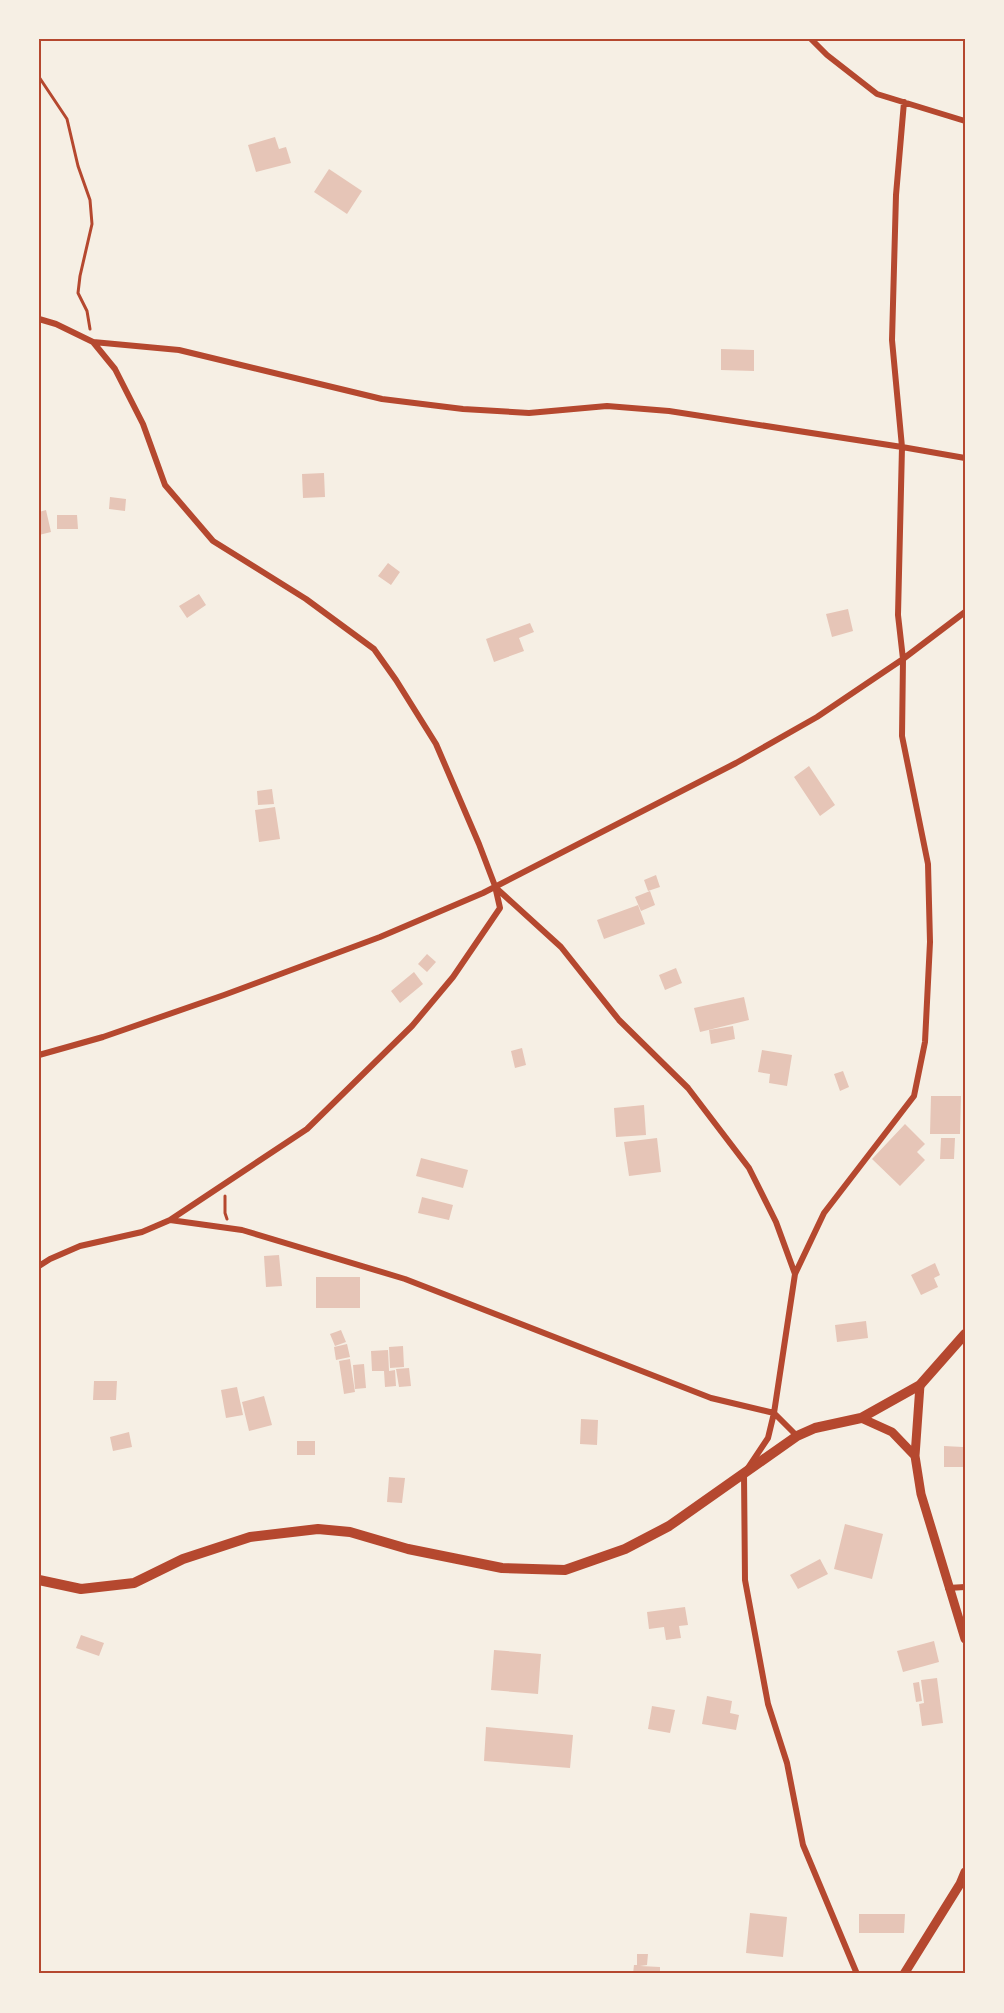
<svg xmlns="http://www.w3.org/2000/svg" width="1004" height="2013" viewBox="0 0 1004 2013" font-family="'PT Sans',sans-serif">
	<rect width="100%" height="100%" fill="#f6efe4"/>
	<!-- building -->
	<path fill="#e6c5b7" d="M275 137 279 149 286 147 291 163 256 172 248 145Z
		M329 169 362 191 347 214 314 192Z
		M721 349 754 350V371L721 370Z
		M324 473 325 497 303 498 302 474Z
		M110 497 126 499 125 511 109 509Z
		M46 510 51 532 39 535V512Z
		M57 515H77L78 529H57Z
		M388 563 400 572 391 585 378 576Z
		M199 594 206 605 187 618 179 606Z
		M848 609 853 631 832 637 826 614Z
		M530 623 534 632 519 638 524 651 494 662 486 639Z
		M809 766 835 805 820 816 794 777Z
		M272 789 274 804 258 805 257 791Z
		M275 807 280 839 259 842 255 810Z
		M656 875 660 887 648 891 644 880Z
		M650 891 655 905 641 911 635 897Z
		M638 905 645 924 604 939 597 920Z
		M427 954 436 962 427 972 418 964Z
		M676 968 682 983 665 990 659 975Z
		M414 972 423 984 400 1003 391 991Z
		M744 997 749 1020 700 1032 694 1008Z
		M733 1026 735 1039 711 1044 709 1030Z
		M522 1048 526 1065 515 1068 511 1051Z
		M762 1050 792 1055 787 1086 769 1083 770 1074 758 1072Z
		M843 1071 849 1087 840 1091 834 1074Z
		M931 1096H961L960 1134H930Z
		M644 1105 646 1135 616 1137 614 1108Z
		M905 1124 925 1144 917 1152 925 1160 900 1186 872 1159Z
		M657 1138 661 1172 629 1176 624 1142Z
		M941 1138H955L954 1159H940Z
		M421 1158 468 1170 463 1188 416 1176Z
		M422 1197 453 1205 449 1220 418 1213Z
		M279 1255 282 1286 266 1287 264 1256Z
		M935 1263 940 1275 934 1278 938 1287 921 1295 911 1275Z
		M316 1277H360V1308H316Z
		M866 1321 868 1338 837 1342 835 1325Z
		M341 1330 346 1342 335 1346 330 1334Z
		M347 1344 350 1357 336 1360 334 1347Z
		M403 1346 404 1367 390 1368 389 1347Z
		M388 1350 389 1371 395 1370 396 1386 385 1387 384 1371H372L371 1351Z
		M350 1359 355 1392 344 1394 339 1361Z
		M364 1364 366 1388 355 1389 353 1365Z
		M409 1368 411 1386 399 1387 396 1369Z
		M94 1381H117L116 1400H93Z
		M237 1387 243 1415 226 1418 221 1390Z
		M264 1396 272 1425 249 1431 242 1402Z
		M581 1419 598 1420 597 1445 580 1444Z
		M129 1432 132 1447 113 1451 110 1437Z
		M297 1441H315V1455H297Z
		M944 1446 963 1447V1467H944Z
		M389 1477 405 1478 402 1503 387 1502Z
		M845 1524 883 1534 872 1579 834 1569Z
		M820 1559 828 1574 798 1589 790 1575Z
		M685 1607 688 1625 679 1626 681 1638 666 1640 664 1627 649 1629 647 1612Z
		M81 1635 104 1643 99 1656 76 1648Z
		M934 1641 939 1662 903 1672 897 1651Z
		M494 1650 541 1654 538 1694 491 1690Z
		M937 1678 943 1723 922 1726 919 1704 924 1703 921 1680Z
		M919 1682 922 1701 916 1702 913 1683Z
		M707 1696 732 1701 730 1713 739 1715 736 1730 702 1724Z
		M652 1706 675 1710 670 1733 648 1729Z
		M486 1727 573 1735 570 1768 484 1761Z
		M750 1913 787 1917 783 1957 746 1953Z
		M859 1914H905L904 1933H859Z
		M637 1954H648L647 1965 640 1966 660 1967V1974H633L634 1965H637Z"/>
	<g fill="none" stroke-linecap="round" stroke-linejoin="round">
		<!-- path -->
		<path stroke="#b5482f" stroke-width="3" d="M39 77 67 119 78 166 90 200 92 224 80 276 78 293 87 311 90 329
			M225 1196V1213L227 1219"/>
		<!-- minor -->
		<path stroke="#b5482f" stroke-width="6" d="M811 39 827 55 877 94 965 121
			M39 319 56 324 93 342 179 350 382 399 463 409 529 413 607 406 669 411 902 447 965 458
			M495 887 561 947 619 1020 688 1088 749 1168 776 1222 795 1274
			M39 1055 103 1037 224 995 380 937 483 893 736 763 817 717 903 659 965 612
			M170 1220 242 1230 405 1279 711 1398 774 1413 768 1438 744 1474 745 1580 768 1704 787 1763 803 1845 857 1974
			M39 1266 50 1259 80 1246 142 1232 170 1220 307 1129 412 1026 453 977 500 908 495 886 479 844 436 744 396 680 374 649 306 599 213 541 165 485 143 424 115 369 93 342
			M797 1436 774 1413 795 1274 824 1213 914 1096 925 1042 930 942 928 864 902 736 903 659 898 615 902 447 892 340 896 195 904 102
			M948 1588 965 1587"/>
		<!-- tertiary -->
		<path stroke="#b5482f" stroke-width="9" d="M920 1385 915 1456 921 1494 965 1639
			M861 1418 892 1432 915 1456
			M904 1974 960 1884 965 1872"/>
		<!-- secondary -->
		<path stroke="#b5482f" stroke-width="10" d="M39 1580 81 1589 134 1583 183 1559 250 1537 318 1529 350 1532 408 1549 502 1568 565 1570 625 1549 669 1526 797 1436 815 1428 861 1418 920 1385 965 1334"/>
	</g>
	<!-- border -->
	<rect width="1004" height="2013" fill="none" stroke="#f6efe4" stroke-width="81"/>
	<rect x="40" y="40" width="924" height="1932" fill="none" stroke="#b5482f" stroke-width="2"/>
</svg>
